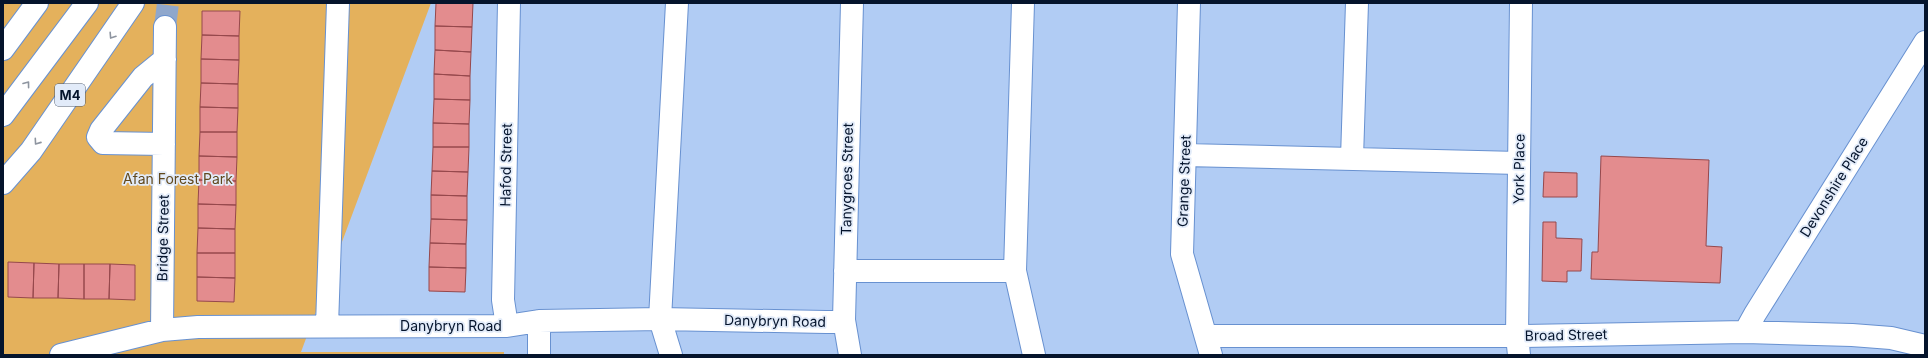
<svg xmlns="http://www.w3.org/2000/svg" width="1928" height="358" viewBox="0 0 1928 358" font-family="Inter,sans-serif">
	<rect width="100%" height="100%" fill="#b1ccf4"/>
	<!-- green -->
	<path fill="#e4b15c" d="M3 3H431L301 352H504V355H3Z"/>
	<!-- building -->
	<path fill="#e38c8e" stroke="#96484c" d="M436 3H473L472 27 435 26Z
		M202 11H240L239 36 202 35Z
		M435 26 472 27 471 52 435 50Z
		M202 35 239 36V60L201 59Z
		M435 50 471 52 470 76 434 74Z
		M201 59 239 60 238 84 201 83Z
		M434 74 470 76V100L434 99Z
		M201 83 238 84V108L200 107Z
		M434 99 470 100 469 124 433 123Z
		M200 107 238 108 237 132H200Z
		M433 123 469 124V147H433Z
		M200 132H237V157L199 156Z
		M433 147H469L468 172 432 171Z
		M199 156 237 157 236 181 199 180Z
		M1601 156 1709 160 1706 246 1722 247 1720 283 1591 279 1592 252H1598Z
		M432 171 468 172 467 196 431 195Z
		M1544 172 1577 173V197H1543Z
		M199 180 236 181V205L198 204Z
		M431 195 467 196V220L431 219Z
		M198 204 236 205 235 229 198 228Z
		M431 219 467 220 466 244 430 243Z
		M1543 222H1556V238L1582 239 1581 271H1567V282L1542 281Z
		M198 228 235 229V253H197Z
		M430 243 466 244V268L429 267Z
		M197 253H235V278L197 277Z
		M8 262 34 263 33 298 8 297Z
		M34 263 59 264 58 298H33Z
		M59 264H84V299L58 298Z
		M84 264H110L109 299H84Z
		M110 264 135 265V300L109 299Z
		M429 267 466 268 465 292 429 291Z
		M197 277 235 278 234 302 197 301Z"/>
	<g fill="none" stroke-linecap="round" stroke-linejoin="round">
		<!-- minor-tunnel -->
		<path stroke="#8fa7cc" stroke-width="22" stroke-dasharray="22 11" stroke-linecap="butt" d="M165 27 168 3"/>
		<defs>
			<path id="minor" d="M1023 3 1015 271 1034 355
				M1189 3 1182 254 1211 355
				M3 49 37 3
				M164 144 103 143 98 137 101 130 143 77 165 59
				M1185 155 1519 163
				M1352 158 1357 3
				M845 271H1015
				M539 321V355
				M327 326 338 3
				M507 326 503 300 509 3
				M162 330 165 27
				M1745 332 1755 314 1925 42
				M1206 336H1517L1745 332 1852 335 1891 338 1925 346
				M61 355 162 330 198 327 507 326 539 321 660 319 826 322 844 320
				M671 355 660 319 677 3
				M850 355 844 320 852 3
				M1519 355 1517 336 1521 3"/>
			<path id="highway" d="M3 115 87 3
				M3 183 31 151 133 3"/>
		</defs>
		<!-- minor casing -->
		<use href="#minor" stroke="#6891d0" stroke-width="24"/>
		<!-- highway casing -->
		<use href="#highway" stroke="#6891d0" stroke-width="24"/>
		<!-- minor -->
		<use href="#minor" stroke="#fff" stroke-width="22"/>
		<!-- highway -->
		<use href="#highway" stroke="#fff" stroke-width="22"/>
	</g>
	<!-- one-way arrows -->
	<defs><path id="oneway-chevron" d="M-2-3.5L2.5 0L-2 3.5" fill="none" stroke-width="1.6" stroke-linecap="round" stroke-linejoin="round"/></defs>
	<g stroke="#8e95a0">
		<use href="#oneway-chevron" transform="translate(112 36) rotate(123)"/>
		<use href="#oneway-chevron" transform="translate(27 84) rotate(-53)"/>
		<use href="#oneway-chevron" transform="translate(37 142) rotate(125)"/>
	</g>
	<g text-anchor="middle" stroke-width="3.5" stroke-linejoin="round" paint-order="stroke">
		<!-- shield labels -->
		<rect fill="#e2ebf9" stroke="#47546a" stroke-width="1" x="55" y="84" width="30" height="22" rx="3"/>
		<g font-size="13" font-weight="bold" fill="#05142c">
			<text x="70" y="100">M4</text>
		</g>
		<!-- street labels -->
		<g font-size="14" fill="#05142c" stroke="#e2ebf9">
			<text transform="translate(506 165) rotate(-89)" y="5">Hafod Street</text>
			<text transform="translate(1519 169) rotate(-89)" y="5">York Place</text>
			<text transform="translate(847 179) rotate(-89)" y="5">Tanygroes Street</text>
			<text transform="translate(1184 181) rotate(-88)" y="5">Grange Street</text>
			<text transform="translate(1834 187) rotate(-58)" y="5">Devonshire Place</text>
			<text transform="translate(163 238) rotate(-89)" y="5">Bridge Street</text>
			<text transform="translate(775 321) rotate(1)" y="5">Danybryn Road</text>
			<text x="451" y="331">Danybryn Road</text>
			<text transform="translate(1566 335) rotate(-1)" y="5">Broad Street</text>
		</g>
		<!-- park labels -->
		<g font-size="14" fill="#61491e" stroke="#e2ebf9">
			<text x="178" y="184">Afan Forest Park</text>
		</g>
	</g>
	<!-- border -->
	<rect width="1928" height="358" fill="none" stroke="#05142c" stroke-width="8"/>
</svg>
